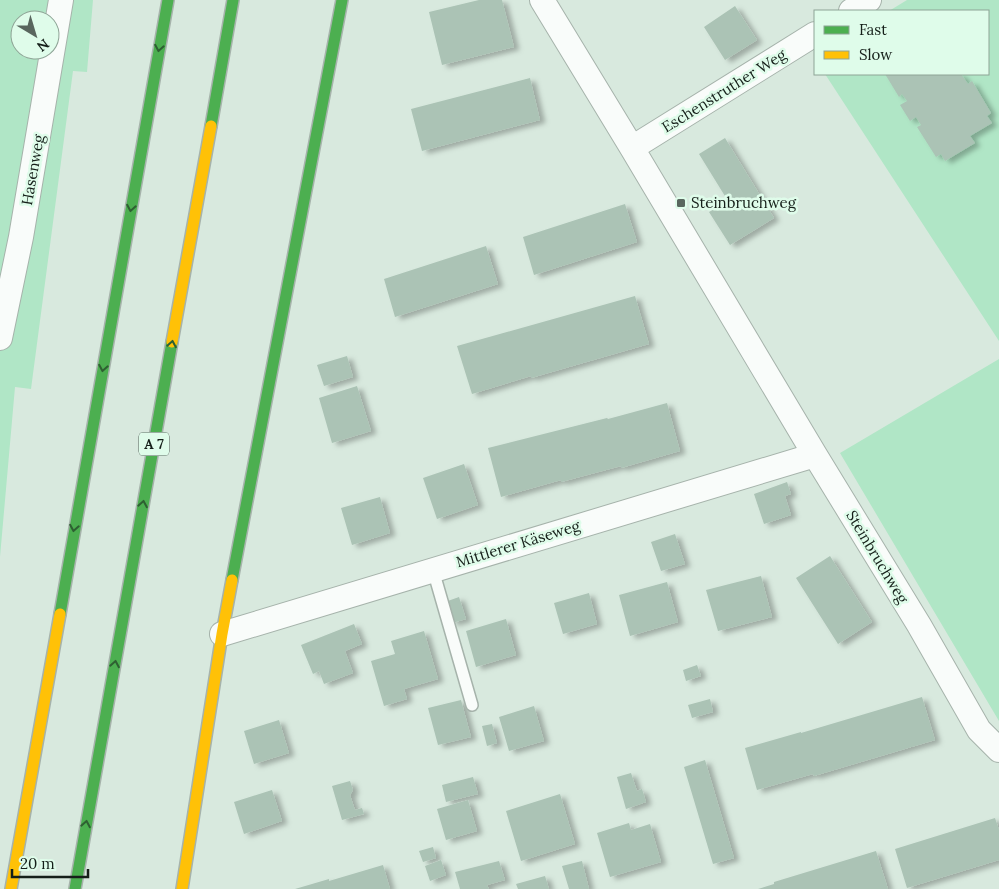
<svg xmlns="http://www.w3.org/2000/svg" width="999" height="889" viewBox="0 0 999 889" font-family="Lora,serif">
	<defs>
		<filter id="shadow"><feDropShadow dx="5.5" dy="3" stdDeviation="2.5" flood-color="#0004"/></filter>
	</defs>
	<rect width="100%" height="100%" fill="#d8e9de"/>
	<!-- green -->
	<path fill="#b0e6c6" fill-rule="evenodd" d="M0 0H93L87 72 73 71 31 389 15 387 0 557ZM20 20H50V50H20Z
		M907 0H999V341L825 74H988V11H889Z
		M999 359V721L840 453Z"/>
	<!-- building -->
	<path fill="#abc3b5" filter="url(#shadow)" d="M479 0H502L514 47 442 65 429 12Z
		M735 6 757 40 725 60 704 27Z
		M885 74H961L968 84 972 81 991 113 987 116 992 123 970 136 975 143 945 161 941 154 936 157 917 127 921 125 916 117 910 121 900 105 907 101 902 94 899 97Z
		M530 78 540 120 422 151 411 109Z
		M725 138 774 218 730 245 709 212 728 201 699 154Z
		M625 204 637 242 534 275 523 237Z
		M486 246 498 284 395 317 384 279Z
		M635 296 649 344 531 378V376L472 394 457 346Z
		M347 356 353 377 324 386 317 365Z
		M357 386 371 431 332 443 319 398Z
		M667 403 680 451 621 468V466L561 482V480L501 497 488 448 607 418 608 419Z
		M464 464 478 505 437 519 423 478Z
		M787 482 791 494 785 496 791 515 764 524 754 494Z
		M380 497 390 533 352 545 341 508Z
		M675 534 685 564 661 571 651 542Z
		M830 556 872 622 838 644 796 578Z
		M761 576 772 617 718 631 706 590Z
		M667 582 678 622 630 636 619 595Z
		M589 593 597 624 563 634 554 603Z
		M459 597 466 619 452 623 445 602Z
		M506 619 516 655 476 667 466 631Z
		M354 624 362 644 345 651 353 673 324 684 319 671 313 674 301 645Z
		M424 631 438 679 404 689 407 699 384 706 371 661 395 654 391 641Z
		M697 665 701 676 686 681 683 670Z
		M922 697 935 740 814 776 813 774 757 790 745 748 801 732V733Z
		M710 699 713 712 692 718 688 705Z
		M461 700 471 737 438 745 428 708Z
		M534 706 544 741 509 751 499 717Z
		M279 720 289 753 254 764 244 731Z
		M492 724 497 743 487 746 482 726Z
		M705 760 734 858 713 864 684 767Z
		M631 773 637 791 642 789 646 802 626 809 617 777Z
		M473 777 478 794 446 802 442 785Z
		M350 781 353 790 350 795 355 810 362 808 364 814 342 820 332 786Z
		M272 790 282 821 244 834 234 802Z
		M560 794 575 844 521 861 506 811Z
		M468 800 477 831 446 840 437 809Z
		M995 818 999 830V860L907 888 895 849Z
		M629 823 631 830 650 824 661 862 610 877 597 833Z
		M433 847 436 858 423 862 419 851Z
		M876 851 888 889H758L774 884V882Z
		M441 860 446 875 430 881 425 866Z
		M499 861 505 880 487 885 489 889H460L455 872Z
		M582 861 589 889H569L562 866Z
		M383 865 390 889H295L329 879V881Z
		M545 876 549 889H518L516 884Z"/>
	<g fill="none" stroke-linecap="round" stroke-linejoin="round">
		<defs>
			<path id="lane" d="M433 570 472 705"/>
			<path id="street" d="M542 0 632 148 815 455 919 625 979 730 999 750
				M851 11 869 0
				M632 148 815 34
				M0 338 21 237 61 0
				M222 634 815 455"/>
			<path id="fast" d="M211 126 233 0
				M232 580 342 0
				M60 614 168 0
				M75 889 172 342"/>
			<path id="slow" d="M172 342 211 126
				M11 889 60 614
				M182 889 222 634 232 580"/>
		</defs>
		<!-- lane casing -->
		<use href="#lane" stroke="#a6b3ab" stroke-width="14"/>
		<!-- street casing -->
		<use href="#street" stroke="#a6b3ab" stroke-width="26"/>
		<!-- fast casing -->
		<use href="#fast" stroke="#a6b3ab" stroke-width="14"/>
		<!-- slow casing -->
		<use href="#slow" stroke="#a6b3ab" stroke-width="14"/>
		<!-- lane -->
		<use href="#lane" stroke="#f9fcfa" stroke-width="11"/>
		<!-- street -->
		<use href="#street" stroke="#f9fcfa" stroke-width="24"/>
		<!-- fast -->
		<use href="#fast" stroke="#4caf50" stroke-width="11"/>
		<!-- slow -->
		<use href="#slow" stroke="#ffc107" stroke-width="11"/>
	</g>
	<!-- one-way arrows -->
	<defs><path id="oneway-chevron" d="M-2-3.5L2.5 0L-2 3.5" fill="none" stroke-width="1.6" stroke-linecap="round" stroke-linejoin="round" transform="scale(1.25)"/></defs>
	<g stroke="#2e6032">
		<use href="#oneway-chevron" transform="translate(159 48) rotate(100)"/>
		<use href="#oneway-chevron" transform="translate(131 208) rotate(100)"/>
		<use href="#oneway-chevron" transform="translate(172 344) rotate(-80)"/>
		<use href="#oneway-chevron" transform="translate(103 368) rotate(100)"/>
		<use href="#oneway-chevron" transform="translate(143 504) rotate(-80)"/>
		<use href="#oneway-chevron" transform="translate(74 528) rotate(100)"/>
		<use href="#oneway-chevron" transform="translate(115 664) rotate(-80)"/>
		<use href="#oneway-chevron" transform="translate(86 824) rotate(-80)"/>
	</g>
	<!-- markers -->
	<rect fill="#59665e" stroke="#dffcea" stroke-width="2" x="676" y="198" width="10" height="10" rx="2.5"/>
	<g text-anchor="middle" stroke-width="5" stroke-linejoin="round" paint-order="stroke">
		<!-- shield labels -->
		<rect fill="#dffcea" stroke="#526158" stroke-width="1" x="139" y="432.5" width="30" height="23" rx="4"/>
		<g font-size="14" font-weight="bold" fill="#151f19">
			<text x="154" y="449">A 7</text>
		</g>
		<!-- street labels -->
		<g font-size="15" fill="#151f19" stroke="#dffcea">
			<text transform="translate(724 91) rotate(-32)" y="5">Eschenstruther Weg</text>
			<text transform="translate(33 170) rotate(-80)" y="5">Hasenweg</text>
			<text transform="translate(518 544) rotate(-17)" y="5">Mittlerer Käseweg</text>
			<text transform="translate(877 557) rotate(59)" y="5">Steinbruchweg</text>
		</g>
		<!-- poi labels -->
		<g font-size="15" fill="#151f19" stroke="#dffcea" text-anchor="start">
			<text x="691" y="208">Steinbruchweg</text>
		</g>
	</g>
	<!-- legend -->
	<rect x="814" y="10" width="175" height="65" fill="#dffcea" stroke="#8ea496"/>
	<rect x="824" y="26" width="25" height="8" fill="#4caf50" stroke="#8ea496"/>
	<text x="859" y="35" font-size="15" fill="#151f19">Fast</text>
	<rect x="824" y="51" width="25" height="8" fill="#ffc107" stroke="#8ea496"/>
	<text x="859" y="60" font-size="15" fill="#151f19">Slow</text>
	<!-- north arrow -->
	<g transform="translate(35 35) rotate(142)"><circle r="24" fill="#dffcea" stroke="#8ea496"/>
	<path d="M0-4L9 19L0 12L-9 19Z" fill="#59665e"/>
	<text y="-8" font-size="14" font-weight="bold" text-anchor="middle" fill="#151f19">N</text>
	</g>
	<!-- scale -->
	<path d="M12 869v8h76v-8" fill="none" stroke="#151f19" stroke-width="2.5"/>
	<text x="20" y="869" font-size="15" fill="#151f19" stroke="#dffcea" stroke-width="4" paint-order="stroke">20 m</text>
</svg>
